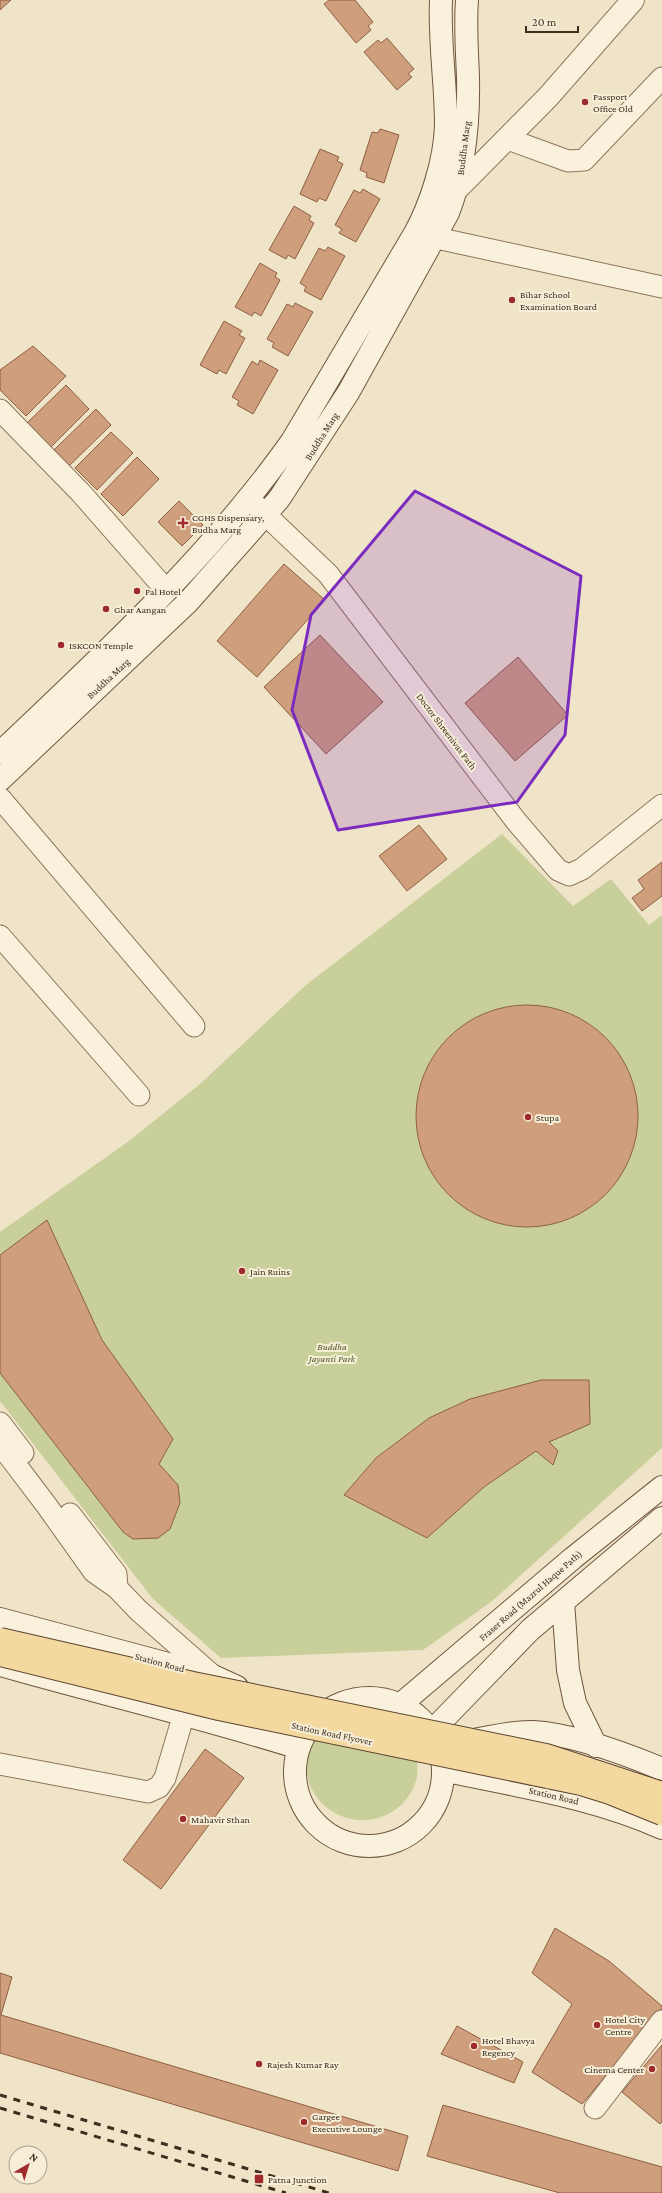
<svg xmlns="http://www.w3.org/2000/svg" width="662" height="2193" viewBox="0 0 662 2193" font-family="'Crimson Pro',serif">
	<rect width="100%" height="100%" fill="#f0e4c8"/>
	<!-- green -->
	<path fill="#c9cf9b" d="M502 834 573 906 611 879 649 925 662 915V1448L491 1602 423 1650 221 1658 153 1599 0 1401V1232L129 1141 200 1084 306 985Z
		M316 1735 417 1756C417 1763 418 1771 417 1777 415 1787 409 1797 402 1804 363 1842 296 1808 308 1754 309 1748 314 1741 316 1735Z"/>
	<!-- building -->
	<path fill="#cf9f7d" stroke="#8d5f41" d="M0 0H11L0 10Z
		M329 0H355L373 22 368 26 371 30 356 43 324 4Z
		M387 38 414 69 408 74 412 77 397 90 364 52 378 40 381 43Z
		M380 129 399 135 384 183 366 177 367 173 360 170 372 132 378 133Z
		M320 149 339 157 337 161 343 164 326 201 319 198 317 202 300 194Z
		M363 189 380 199 356 242 339 233 342 229 335 225 354 190 360 193Z
		M294 206 311 216 309 220 314 223 295 259 288 255 286 259 269 250Z
		M328 247 345 256 321 300 304 291 306 287 300 283 319 248 325 251Z
		M260 263 277 273 275 277 280 280 261 316 254 312 252 316 235 307Z
		M295 303 313 312 288 356 272 347 274 343 267 339 287 304 293 307Z
		M224 321 242 331 239 335 245 338 226 374 219 370 217 374 200 365Z
		M33 346 66 376 26 416 0 390V370Z
		M260 360 278 370 253 414 237 405 239 401 232 397 252 361 258 365Z
		M66 385 89 409 51 447 27 423Z
		M96 409 111 425 68 467 53 451Z
		M111 432 133 453 97 490 75 468Z
		M137 457 159 479 123 516 101 494Z
		M179 501 203 525 182 546 158 522Z
		M284 564 325 600 257 677 217 641Z
		M320 635 383 702 326 754 264 687Z
		M518 657 568 715 515 761 465 703Z
		M419 825 447 859 407 891 379 856Z
		M662 862V896L642 911 632 898 644 889 638 880Z
		M416 1116a111 111 0 1 1 222 0a111 111 0 1 1-222 0Z
		M47 1220 102 1340 173 1439 159 1464 178 1485 180 1503 170 1529 158 1538 133 1539 123 1532 0 1373V1255Z
		M541 1380H589L590 1424 549 1442 558 1451 553 1465 536 1451 484 1487 427 1538 344 1495 376 1458 429 1418 470 1399Z
		M205 1749 244 1778 161 1889 123 1860Z
		M555 1928 609 1961 662 2006V2009L582 2104 532 2072 572 2004 532 1973Z
		M0 1973 12 1977 1 2015 408 2136 398 2171 0 2053Z
		M457 2026 523 2062 514 2083 441 2054Z
		M662 2045V2122L660 2124 622 2092Z
		M443 2105 662 2167V2193H560L427 2156Z"/>
	<g fill="none" stroke-linecap="round" stroke-linejoin="round">
		<defs>
			<path id="minor" d="M508 139 568 161 584 160 662 78
				M418 234 662 287
				M0 410 81 493 166 590
				M248 498 328 574 516 821 558 870 569 875 582 869 662 805
				M0 798 194 1026
				M0 936 139 1095
				M0 1423 23 1453
				M0 1444 47 1506 94 1572 117 1588 138 1610 213 1676
				M70 1514 116 1574 117 1588
				M0 1764 148 1792 159 1787 165 1778 184 1714
				M595 2108 662 2021"/>
			<path id="tertiary" d="M456 190 548 97 633 0"/>
			<path id="secondary" d="M0 753C103 655 210 557 292 441L415 233C431 204 445 160 446 125 446 83 439 42 441 0
				M0 780 188 602 279 499 348 393 448 213C465 169 469 124 468 77 467 51 465 26 467 0
				M563 1602 568 1670 575 1703 596 1746
				M0 1619 213 1676 237 1687
				M4 1666C102 1694 201 1717 299 1748
				M295 1772a74 74 0 1 1 148 0a74 74 0 1 1-148 0Z
				M400 1705 573 1558 662 1487
				M432 1731 530 1630 662 1518
				M473 1740C492 1737 513 1731 533 1732 571 1734 626 1754 662 1769
				M443 1770C516 1786 593 1797 662 1828"/>
		</defs>
		<!-- minor casing -->
		<use href="#minor" stroke="#8d765c" stroke-width="23"/>
		<!-- tertiary casing -->
		<use href="#tertiary" stroke="#8d765c" stroke-width="24"/>
		<!-- secondary casing -->
		<use href="#secondary" stroke="#6f573f" stroke-width="24"/>
		<!-- minor -->
		<use href="#minor" stroke="#faf1dc" stroke-width="21"/>
		<!-- tertiary -->
		<use href="#tertiary" stroke="#faf1dc" stroke-width="22"/>
		<!-- secondary -->
		<use href="#secondary" stroke="#faf1dc" stroke-width="22"/>
		<!-- rail -->
		<path stroke="#3d2e20" stroke-width="3" stroke-dasharray="7 7" stroke-linecap="butt" d="M0 2095 329 2193
			M0 2108 286 2193"/>
		<defs>
			<path id="primary-bridge" d="M0 1639 193 1683 546 1755 662 1793
				M0 1655 219 1709 581 1784 610 1793 662 1814"/>
		</defs>
		<!-- primary-bridge casing -->
		<use href="#primary-bridge" stroke="#5b4430" stroke-width="24" stroke-linecap="butt"/>
		<!-- primary-bridge -->
		<use href="#primary-bridge" stroke="#f3d9a0" stroke-width="22"/>
	</g>
	<!-- marked area -->
	<path fill="#7b2cbf" fill-opacity="0.2" stroke="#7b2cbf" stroke-width="3" stroke-linejoin="round" d="M415 491 581 576 565 735 517 802 338 830 292 710 311 615Z"/>
	<!-- markers -->
	<g fill="#9e2a2b" stroke="#f7eed8" stroke-width="1.5">
		<circle cx="585" cy="102" r="4"/>
		<circle cx="512" cy="300" r="4"/>
		<path d="M181 517h4v4h4v4h-4v4h-4v-4h-4v-4h4z"/>
		<circle cx="137" cy="591" r="4"/>
		<circle cx="106" cy="609" r="4"/>
		<circle cx="61" cy="645" r="4"/>
		<circle cx="528" cy="1117" r="4"/>
		<circle cx="242" cy="1271" r="4"/>
		<circle cx="183" cy="1819" r="4"/>
		<circle cx="597" cy="2025" r="4"/>
		<circle cx="474" cy="2046" r="4"/>
		<circle cx="259" cy="2064" r="4"/>
		<circle cx="652" cy="2069" r="4"/>
		<circle cx="304" cy="2122" r="4"/>
		<rect x="254" y="2174" width="10" height="10" rx="2"/>
	</g>
	<g text-anchor="middle" stroke-width="4" stroke-linejoin="round" paint-order="stroke">
		<!-- poi labels -->
		<g font-size="10" fill="#3d2e20" stroke="#f7eed8" text-anchor="start">
			<text x="593" y="100">Passport<tspan x="593" dy="12">Office Old</tspan></text>
			<text x="520" y="298">Bihar School<tspan x="520" dy="12">Examination Board</tspan></text>
			<text x="192" y="521">CGHS Dispensary,<tspan x="192" dy="12">Budha Marg</tspan></text>
			<text x="145" y="595">Pal Hotel</text>
			<text x="114" y="613">Ghar Aangan</text>
			<text x="69" y="649">ISKCON Temple</text>
			<text x="536" y="1121">Stupa</text>
			<text x="250" y="1275">Jain Ruins</text>
			<text x="191" y="1823">Mahavir Sthan</text>
			<text x="605" y="2023">Hotel City<tspan x="605" dy="12">Centre</tspan></text>
			<text x="482" y="2044">Hotel Bhavya<tspan x="482" dy="12">Regency</tspan></text>
			<text x="267" y="2068">Rajesh Kumar Ray</text>
			<text x="644" y="2073" text-anchor="end">Cinema Center</text>
			<text x="312" y="2120">Gargee<tspan x="312" dy="12">Executive Lounge</tspan></text>
			<text x="268" y="2183">Patna Junction</text>
		</g>
		<!-- street labels -->
		<g font-size="10" fill="#3d2e20" stroke="#f7eed8">
			<text transform="translate(463 148) rotate(-83)" y="4">Buddha Marg</text>
			<text transform="translate(321 436) rotate(-58)" y="4">Buddha Marg</text>
			<text transform="translate(108 678) rotate(-43)" y="4">Buddha Marg</text>
			<text transform="translate(447 731) rotate(53)" y="4">Doctor Shreenivas Path</text>
			<text transform="translate(530 1595) rotate(-41)" y="4">Fraser Road (Mazrul Haque Path)</text>
			<text transform="translate(160 1662) rotate(15)" y="4">Station Road</text>
			<text transform="translate(332 1733) rotate(12)" y="4">Station Road Flyover</text>
			<text transform="translate(554 1795) rotate(13)" y="4">Station Road</text>
		</g>
		<!-- park labels -->
		<g font-size="10" font-style="italic" fill="#4d5a26" stroke="#f7eed8">
			<text x="332" y="1350">Buddha<tspan x="332" dy="12">Jayanti Park</tspan></text>
		</g>
	</g>
	<!-- north arrow -->
	<g transform="translate(28 2165) rotate(38)"><circle r="19" fill="#f7eed8" stroke="#ada18e"/>
	<path d="M0-3L7 15L0 10L-7 15Z" fill="#9e2a2b"/>
	<text y="-6" font-size="11" font-weight="bold" text-anchor="middle" fill="#3d2e20">N</text>
	</g>
	<!-- scale -->
	<path d="M526 26v6h52v-6" fill="none" stroke="#3d2e20" stroke-width="2"/>
	<text x="532" y="26" font-size="12" fill="#3d2e20" stroke="#f7eed8" stroke-width="3" paint-order="stroke">20 m</text>
</svg>
